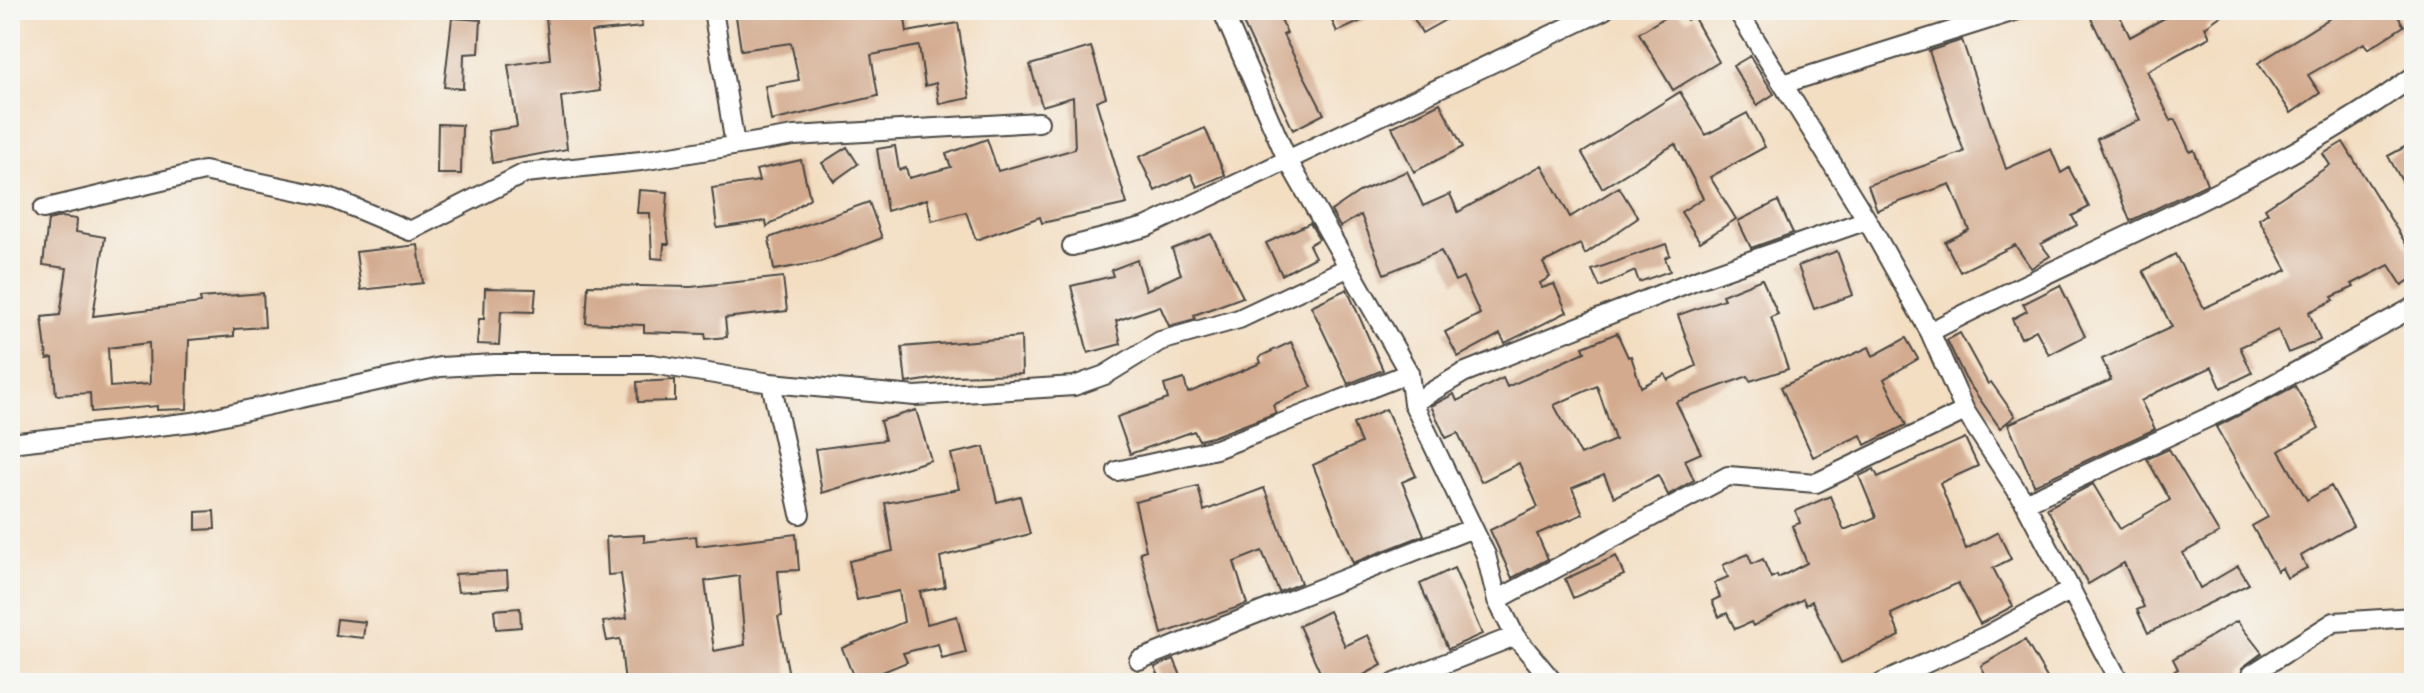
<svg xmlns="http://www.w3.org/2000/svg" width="2424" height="693" viewBox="0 0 2424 693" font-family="'EB Garamond',serif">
	<rect width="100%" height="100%" fill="#f6f6f2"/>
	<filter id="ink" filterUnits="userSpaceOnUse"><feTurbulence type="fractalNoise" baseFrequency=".0125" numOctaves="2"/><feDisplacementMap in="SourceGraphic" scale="16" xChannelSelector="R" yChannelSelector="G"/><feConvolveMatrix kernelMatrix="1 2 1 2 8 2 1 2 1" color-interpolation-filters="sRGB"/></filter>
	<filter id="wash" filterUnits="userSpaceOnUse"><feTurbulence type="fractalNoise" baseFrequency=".006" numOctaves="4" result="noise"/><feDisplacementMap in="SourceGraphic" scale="32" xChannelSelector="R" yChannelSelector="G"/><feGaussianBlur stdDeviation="1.8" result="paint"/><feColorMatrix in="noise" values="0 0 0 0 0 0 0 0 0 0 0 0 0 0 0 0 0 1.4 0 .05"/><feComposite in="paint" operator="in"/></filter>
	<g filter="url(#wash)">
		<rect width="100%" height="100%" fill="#f3dec2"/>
		<g id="blocks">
			<!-- building -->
			<path fill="#d3aa8e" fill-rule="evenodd" d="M606 10H640L642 27 591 32 600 91 561 97 567 149 492 163 488 131 517 127 508 65 550 59 546 17Z
				M735 10H887V14L904 11 907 32 958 23 970 98 939 104 936 83 925 86 919 46 871 55 878 96 771 121 765 86 799 80 791 43 741 50Z
				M1237 10H1277L1287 33 1283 35 1324 114 1293 130Z
				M1327 10H1386L1337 32Z
				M1409 10H1463L1422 33Z
				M1677 10 1687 20 1693 16 1719 62 1673 90 1639 33Z
				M2087 10H2117L2130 37 2179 10H2229L2205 27 2210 37 2147 71 2171 121 2175 119 2190 152 2194 150 2207 184 2130 221 2097 139 2140 120Z
				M2343 10H2394L2404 26 2368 49 2364 43 2308 75 2320 93 2291 113 2258 63Z
				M452 18 481 20 479 53 464 54 463 89 444 87Z
				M1962 40 2006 169 2051 149 2061 173 2069 168 2089 207 2072 216 2077 225 2041 244 2050 256 2031 268 2015 245 1960 272 1945 242 1969 230 1950 184 1877 210 1868 185 1964 152 1929 51Z
				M1091 47 1106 97 1096 101 1127 204 1042 223 1040 217 976 240 966 212 932 221 927 199 887 211 877 149 895 146 899 170 906 168 909 178 951 167 946 154 987 139 998 171 1075 149 1073 97 1042 106 1030 65Z
				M1750 56 1774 94 1757 105 1733 66Z
				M1680 92 1706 135 1747 113 1765 147 1710 177 1736 219 1700 242 1681 212 1703 198 1675 144 1602 188 1582 153Z
				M1440 103 1463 147 1414 172 1392 127Z
				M438 124 462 125 461 174H437Z
				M1205 128 1225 175 1197 187 1191 174 1155 191 1139 157Z
				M2343 142 2414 257V277L2402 285 2389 265 2352 284 2354 287 2332 297 2334 300 2309 312 2320 340 2288 353 2278 330 2240 347 2252 373 2221 388 2212 367 2157 392 2141 401 2155 429 2034 485 2008 424 2111 380 2102 359 2172 327 2143 271 2175 254 2204 308 2287 270 2259 219 2268 213 2265 208 2330 165 2323 154Z
				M2414 142V203L2388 156Z
				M847 147 858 164 834 181 822 163Z
				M801 160 810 198 767 227 766 221 717 228 712 188 759 181 756 170Z
				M1542 165 1570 217 1619 187 1638 218 1585 254 1580 244 1543 263 1550 277 1540 283 1542 288 1554 284 1567 312 1505 343 1500 334 1458 357 1445 332 1480 314 1463 277 1455 281 1441 251 1384 274 1361 215 1340 227 1331 211 1359 192 1407 171 1423 206 1450 194 1458 212Z
				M639 190 668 192 666 222 669 244H664L663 259 652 258 650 213H637Z
				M1778 201 1793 233 1751 248 1738 221Z
				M869 202 882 238 820 262 774 270 769 238Z
				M61 217 77 219 76 232 105 237 93 316 201 303 200 298 263 293 265 327 234 329V336L189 340 187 409 157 410V406L91 412 90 393 56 395 53 358 47 359 42 317 60 315 67 268 43 265 48 220ZM149 343 150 384 110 387 108 348Z
				M1310 223 1319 239 1309 245 1315 257 1282 275 1266 243Z
				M1211 234 1243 297 1194 315 1195 319 1169 326 1160 306 1116 321 1121 344 1088 353 1071 286 1113 276 1111 270 1137 260 1146 290 1181 274 1172 249Z
				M1666 244 1670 255 1665 258 1670 271 1639 282 1635 271 1600 287 1592 270Z
				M418 245 423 283 361 290 356 252Z
				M1837 251 1853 295 1814 309 1798 266Z
				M783 277 787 311 725 318 727 337 706 339 705 334 644 332V325L586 323 588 285 691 287Z
				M1762 279 1778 314 1771 317 1788 369 1750 381 1748 376 1676 402 1701 453 1685 460 1694 480 1668 495 1658 475 1614 497 1604 475 1572 488 1583 514 1537 534 1548 559 1512 578 1490 530 1538 507 1519 463 1481 482 1458 433 1446 438 1431 406 1454 394 1457 401 1503 378 1507 387 1585 352 1583 347 1617 333 1628 357 1631 356 1641 387 1665 374 1668 380 1696 366 1678 315 1724 299 1722 295ZM1597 386 1615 440 1581 455 1554 405Z
				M2060 285 2085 336 2049 355 2036 330 2021 338 2012 319 2027 311 2023 304Z
				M485 288 536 289 534 312 501 311 499 345 477 344 479 319H484Z
				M1347 289 1383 370 1348 384 1311 306Z
				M1960 333 1988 384 1991 382 2015 416 2000 428 1965 378 1947 340Z
				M1021 337 1022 374 952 376 906 383 902 347Z
				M1906 338 1918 359 1884 379 1906 425 1865 445 1861 435 1813 457 1781 387 1869 347 1873 356Z
				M1291 342 1312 387 1273 405 1276 413 1212 437 1199 440 1194 431 1130 454 1117 417 1168 399 1164 385 1184 379 1188 393 1261 363 1259 357Z
				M675 380V401L638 402 637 382Z
				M2295 386 2319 428 2279 451 2307 500 2331 486 2353 526 2301 556 2307 568 2287 578 2282 568 2277 571 2252 526 2268 517 2216 427Z
				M1386 409 1416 476 1402 482 1424 535 1353 563 1313 465 1361 443 1353 424Z
				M916 410 931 460 822 493 815 449 885 440 880 421Z
				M1965 438 1978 466 1940 483 1966 549 1998 532 2011 559 1993 568 2013 606 1980 624 1958 583 1891 614 1900 636 1841 663 1812 601 1806 605 1803 599 1753 626 1751 622 1735 629 1727 613 1719 617 1712 601 1720 597 1714 583 1728 577 1723 565 1748 554 1752 564 1763 559 1771 578 1777 575 1778 578 1807 563 1792 526 1800 523 1796 511 1830 496 1844 530 1876 517 1859 476 1874 469 1878 477Z
				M984 447 997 502 1020 496 1030 534 940 557 945 587 920 592 927 624 957 616 966 653 942 659 938 644 903 653 907 662 856 683 842 648 904 622 899 591 857 600 849 561 893 551 885 503 959 489 951 454Z
				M2169 449 2219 533 2183 553 2200 588 2238 566 2249 584 2148 633 2137 610 2144 607 2124 563 2088 584 2047 508 2093 484 2120 529 2170 500 2147 459Z
				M1198 486 1204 511 1264 488 1301 583 1279 592 1262 551 1234 562 1247 604 1162 634 1140 552 1146 550 1135 502Z
				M214 511 215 529 196 530V512Z
				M796 534 799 570 778 571 782 616 778 617 790 681 625 683 620 639 607 641 603 622 627 618 621 574 608 575 606 537 644 535V542L696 536 697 546ZM739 576 745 645 714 651 705 581Z
				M1616 556 1624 575 1573 598 1565 579Z
				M1454 568 1482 634 1448 649 1420 584Z
				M507 571 508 588 458 592 455 574Z
				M520 608 521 627 496 629 494 610Z
				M1329 611 1345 646 1368 635 1382 665 1349 683H1325L1299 626Z
				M337 619 365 622 363 638 335 635Z
				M2237 621 2262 653 2242 668 2243 683H2180L2173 672 2178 669 2173 659Z
				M2025 640 2050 683H1990L1981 666Z
				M1174 659 1184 683H1162L1155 667Z"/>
		</g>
	</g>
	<g filter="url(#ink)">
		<use href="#blocks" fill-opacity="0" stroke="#494642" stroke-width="2"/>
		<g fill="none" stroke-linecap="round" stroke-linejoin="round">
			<defs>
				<path id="minor" d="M713 10 735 145
					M1222 10 1287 159 1409 373 1413 403 1486 555 1497 600 1515 636 1554 683
					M1737 10 1867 220 1930 332 1965 411 2025 503 2120 683
					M1783 84 2018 10
					M43 209 204 171 329 197 410 231 525 173 641 161 794 136 1039 122
					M1072 246 1146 227 1604 10
					M1930 332C2092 246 2265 184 2414 76
					M771 383 800 514
					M1413 403 1463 373 1698 279 1867 220
					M10 443 193 422 440 367 495 364H652L771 383 915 396 1074 386 1105 375 1160 341 1239 319 1347 268
					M1117 471 1216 449 1409 373
					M2025 503 2239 403 2414 307
					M1497 600 1728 476 1816 483 1965 411
					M1139 660 1473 528
					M390 683H397
					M1395 683 1515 636
					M1882 683 1988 635 2071 590
					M2257 683 2252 674 2334 622 2414 617"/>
			</defs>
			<!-- minor casing -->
			<use href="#minor" stroke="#494642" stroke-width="22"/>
			<!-- minor -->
			<use href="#minor" stroke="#fff" stroke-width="18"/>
		</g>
	</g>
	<!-- margin -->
	<rect width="2424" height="693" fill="none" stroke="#f6f6f2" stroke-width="40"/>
</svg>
